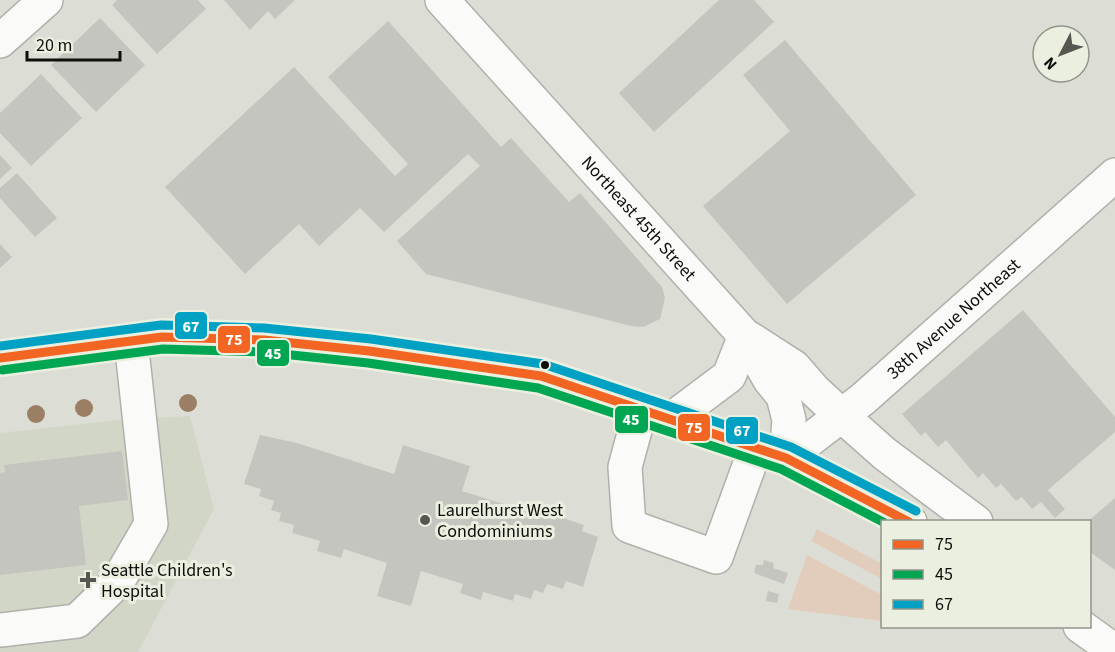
<svg xmlns="http://www.w3.org/2000/svg" width="1115" height="652" viewBox="0 0 1115 652" font-family="'Source Sans 3',sans-serif">
	<rect width="100%" height="100%" fill="#dcded6"/>
	<!-- built -->
	<path fill="#d2d6c6" d="M190 416 214 509 138 652H0V433L126 419Z"/>
	<!-- green -->
	<path fill="#e2ccbb" d="M817 529 882 564V579L811 541Z
		M807 555 882 595V621L788 609Z"/>
	<!-- building -->
	<path fill="#c5c5bf" d="M117 0H198L206 9 157 54 112 5Z
		M224 0H295L275 19 268 11 250 30Z
		M719 0H754L774 22 654 132 619 93Z
		M100 18 145 65 96 112 51 65Z
		M388 21 501 147 511 138 569 202 580 193 662 287 665 298 660 319 643 327 631 326 426 274 397 241 480 166 468 154 384 232 360 208 319 246 299 224 245 274 165 187 294 67 395 176 408 164 328 77Z
		M785 40 916 195 787 304 703 206 790 131 743 75Z
		M41 74 82 118 31 166 0 133V113Z
		M0 155 12 168 0 179Z
		M17 173 57 218 35 237 0 198V188Z
		M0 244 12 257 0 268Z
		M1023 310 1115 417V432L1048 490 1065 509 1055 518 1041 502 1032 509 1022 497 1016 501 1001 484 996 488 983 473 978 478 946 440 938 447 925 432 921 436 902 414Z
		M260 435 297 443 394 474 403 445 470 466 462 491 555 520 557 516 584 525 582 531 598 537 583 587 566 581 563 589 547 584 543 593 534 590 531 599 515 594 513 601 483 592 481 600 460 593 463 584 421 571 411 606 377 596 387 563 344 549 341 558 317 551 320 541 292 533 294 525 279 521 281 513 271 510 274 501 259 496 261 489 244 484Z
		M122 451 128 500 79 506 86 565 0 575V473L5 472 4 465Z
		M1115 498V570L1090 552V522H1087Z
		M764 560 774 563 773 568 788 573 784 584 754 573 756 565H763Z
		M768 591 779 594 777 603 766 601Z"/>
	<g fill="none" stroke-linecap="round" stroke-linejoin="round">
		<defs>
			<g id="minor">
				<path id="s1" d="M442 0 745 336 770 380 783 396 789 420 786 458"/>
				<path d="M0 41 46 0"/>
				<path d="M749 338 794 367 814 390 842 416"/>
				<path d="M641 408 625 467 629 526 716 557 756 447"/>
				<path id="s2" d="M786 458 863 399 1115 175"/>
				<path d="M0 630 77 621 118 581 151 524 131 341"/>
			</g>
			<path id="major" d="M0 358 162 337 264 340 369 351 541 376 786 458 910 522
				M842 416 885 454 976 522
				M673 418 729 376 745 336
				M1080 626 1115 651"/>
		</defs>
		<!-- minor casing -->
		<use href="#minor" stroke="#afb1ab" stroke-width="36"/>
		<!-- major casing -->
		<use href="#major" stroke="#afb1ab" stroke-width="36"/>
		<!-- minor -->
		<use href="#minor" stroke="#fafaf9" stroke-width="33"/>
		<!-- major -->
		<use href="#major" stroke="#fafaf9" stroke-width="33"/>
		<defs>
			<path id="bus-1" d="M0 358 162 337 264 340 369 351 541 376 786 458 909 522"/>
			<path id="bus-2" d="M2 370 163 349 263 352 368 363 538 388 781 469 883 522"/>
			<path id="bus-3" d="M0 346 161 325 264 328 371 339 543 364 791 447 916 511"/>
		</defs>
		<!-- bus-1 casing -->
		<use href="#bus-1" stroke="#eaefdf" stroke-width="14"/>
		<!-- bus-2 casing -->
		<use href="#bus-2" stroke="#eaefdf" stroke-width="14"/>
		<!-- bus-3 casing -->
		<use href="#bus-3" stroke="#eaefdf" stroke-width="14"/>
		<!-- bus-1 -->
		<use href="#bus-1" stroke="#f26522" stroke-width="9"/>
		<!-- bus-2 -->
		<use href="#bus-2" stroke="#00a651" stroke-width="9"/>
		<!-- bus-3 -->
		<use href="#bus-3" stroke="#01a1c4" stroke-width="9"/>
	</g>
	<!-- trees -->
	<g fill="#9b7f64">
		<circle cx="188" cy="403" r="9"/>
		<circle cx="84" cy="408" r="9"/>
		<circle cx="36" cy="414" r="9"/>
	</g>
	<!-- markers -->
	<circle fill="#0e0f0a" stroke="#eaefdf" stroke-width="2" cx="545" cy="365" r="5"/>
	<g fill="#565751" stroke="#eaefdf" stroke-width="2">
		<circle cx="425" cy="520" r="6"/>
		<path d="M85 571h6v6h6v6h-6v6h-6v-6h-6v-6h6z"/>
	</g>
	<g text-anchor="middle" stroke-width="6" stroke-linejoin="round" paint-order="stroke">
		<!-- street labels -->
		<g font-size="18" fill="#0e0f0a" stroke="#eaefdf">
			<text dy="6" stroke="none"><textPath href="#s1" startOffset="294">Northeast 45th Street</textPath></text>
			<text dy="6" stroke="none"><textPath href="#s2" startOffset="218">38th Avenue Northeast</textPath></text>
		</g>
		<!-- poi labels -->
		<g font-size="18" fill="#0e0f0a" stroke="#eaefdf" text-anchor="start">
			<text x="437" y="516">Laurelhurst West<tspan x="437" dy="21">Condominiums</tspan></text>
			<text x="101" y="576">Seattle Children's<tspan x="101" dy="21">Hospital</tspan></text>
		</g>
	</g>
	<g stroke="#eaefdf" stroke-width="2">
		<rect x="174" y="311" width="34" height="29" rx="6" fill="#01a1c4"/>
		<rect x="217" y="325" width="34" height="29" rx="6" fill="#f26522"/>
		<rect x="256" y="339" width="34" height="28" rx="6" fill="#00a651"/>
		<rect x="614" y="405" width="35" height="29" rx="6" fill="#00a651"/>
		<rect x="677" y="413" width="34" height="29" rx="6" fill="#f26522"/>
		<rect x="725" y="416" width="34" height="29" rx="6" fill="#01a1c4"/>
	</g>
	<g font-size="16" text-anchor="middle" font-weight="bold" fill="#fff">
		<text x="191" y="332">67</text>
		<text x="234" y="345">75</text>
		<text x="273" y="359">45</text>
		<text x="631" y="425">45</text>
		<text x="694" y="433">75</text>
		<text x="742" y="436">67</text>
	</g>
	<!-- legend -->
	<rect x="881" y="520" width="210" height="108" fill="#eaefdf" stroke="#92958a" stroke-width="1.5"/>
	<rect x="893" y="540" width="30" height="9" fill="#f26522" stroke="#92958a" stroke-width="1.5"/>
	<text x="935" y="550" font-size="18" fill="#0e0f0a">75</text>
	<rect x="893" y="570" width="30" height="9" fill="#00a651" stroke="#92958a" stroke-width="1.5"/>
	<text x="935" y="580" font-size="18" fill="#0e0f0a">45</text>
	<rect x="893" y="600" width="30" height="9" fill="#01a1c4" stroke="#92958a" stroke-width="1.5"/>
	<text x="935" y="610" font-size="18" fill="#0e0f0a">67</text>
	<!-- north arrow -->
	<g transform="translate(1061 54) rotate(228)"><circle r="28" fill="#eaefdf" stroke="#92958a" stroke-width="1.5"/>
	<path d="M0-4.5L10 22L0 15L-10 22Z" fill="#565751"/>
	<text y="-9" font-size="16" font-weight="bold" text-anchor="middle" fill="#0e0f0a">N</text>
	</g>
	<!-- scale -->
	<path d="M27 51v9h93v-9" fill="none" stroke="#0e0f0a" stroke-width="3"/>
	<text x="36" y="51" font-size="18" fill="#0e0f0a" stroke="#eaefdf" stroke-width="4.5" paint-order="stroke">20 m</text>
</svg>
